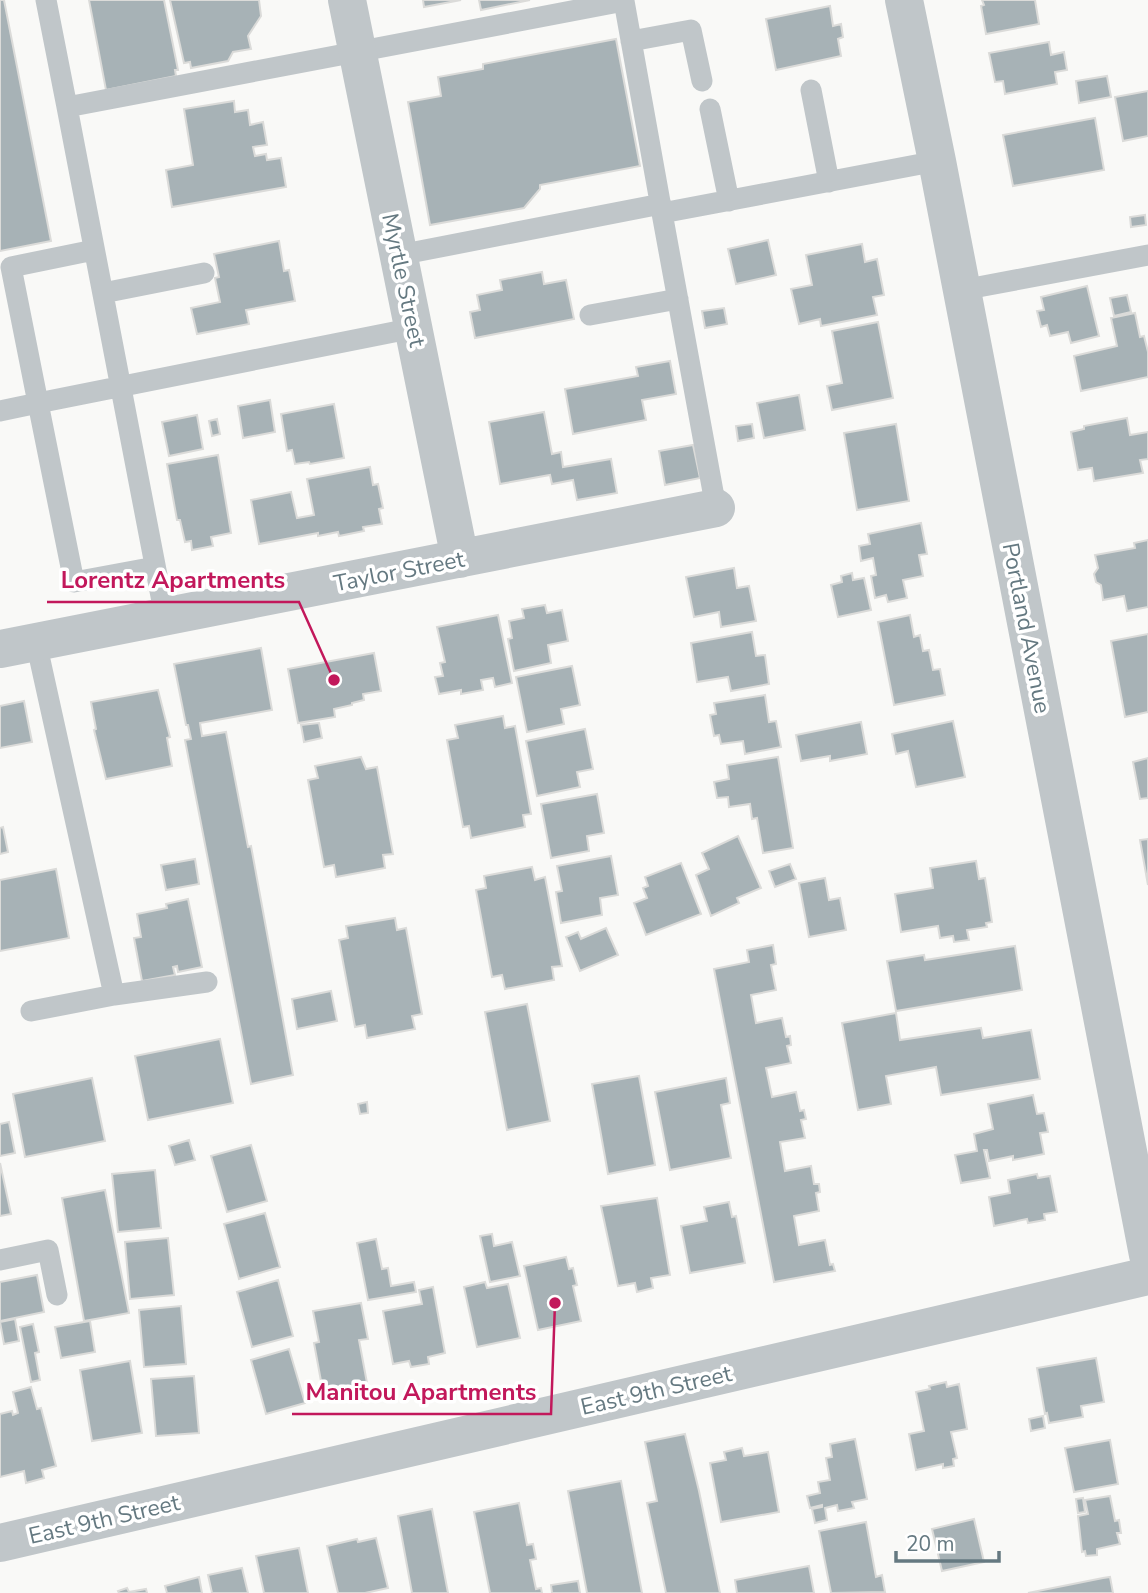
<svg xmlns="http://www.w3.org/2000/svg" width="1148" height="1593" viewBox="0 0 1148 1593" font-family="'Nunito Sans',sans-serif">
	<rect width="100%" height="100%" fill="#f9f9f7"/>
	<!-- building -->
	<path fill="#a7b2b6" stroke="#dbdbd9" stroke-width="2" d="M0 0H4L51 241 0 251Z
		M89 0H164L178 70H175L176 76 106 90Z
		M170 0H259L261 16 248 36 251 49 233 52 228 61 191 68 190 62 184 63Z
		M423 0H461L424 7Z
		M479 0H530L481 10Z
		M982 0H1035L1039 24 986 34 981 6 984 5Z
		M830 6 833 26 841 24 843 37 838 39 841 56 776 70 766 19Z
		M616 39 640 166 540 185V189L524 208 430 225 408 102 441 96 438 77 483 69V64Z
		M1049 42 1051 55 1064 52 1067 70 1055 72 1057 84 1005 94 1003 81 995 82 989 53Z
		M1107 76 1111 97 1079 103 1076 81Z
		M1148 91V136L1123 141 1115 97Z
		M234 101 235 112 248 110 250 125 263 122 267 145 253 147 255 156 266 154 267 160 281 158 286 187 172 207 166 170 193 165 184 109Z
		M1095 118 1104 170 1013 186 1003 135Z
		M1145 215 1146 225 1131 227 1130 217Z
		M768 240 776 275 736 284 728 249Z
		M279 241 284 271 289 270 295 301 246 310 249 324 197 334 191 308 220 302 215 278 219 277 214 254Z
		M862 244 865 262 877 259 884 295 873 297 877 315 821 326 820 319 799 324 791 289 812 285 806 255Z
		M542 272 544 284 566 280 574 319 475 338 470 312 480 310 477 295 502 290 500 280Z
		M1087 286 1099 336 1071 343 1068 332 1050 336 1047 325 1041 327 1037 311 1044 310 1041 297Z
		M1127 295 1131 312 1114 316 1110 298Z
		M724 308 727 324 705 328 702 311Z
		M1135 313 1140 337 1144 336 1148 352V377L1081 391 1074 356 1117 346 1111 318Z
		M878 322 893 398 832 410 827 386 842 383 832 331Z
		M670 361 676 394 642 400 646 420 573 434 565 389 638 376 636 367Z
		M799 395 805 430 764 438 757 403Z
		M270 400 275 432 243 438 238 406Z
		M334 404 344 458 310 464 309 462 295 464 292 450 287 451 281 414Z
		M544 412 552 454 561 452 563 467 611 459 617 493 577 500 573 480 552 484 550 475 500 484 489 422Z
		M197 415 203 449 169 456 162 422Z
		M1127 418 1130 435 1148 432V459L1140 460 1143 473 1094 481 1092 468 1078 470 1071 432 1084 429V426Z
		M217 419 220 434 212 436 209 421Z
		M752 424 754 438 738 441 736 426Z
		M896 424 909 501 857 510 844 433Z
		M693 445 700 478 665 485 659 451Z
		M218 455 231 533 211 537 213 546 192 550 191 541 185 542 180 520H177L167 464Z
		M370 467 373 485 378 484 383 508 379 509 382 524 363 527 364 531 339 536 338 532 318 536V533L259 544 251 500 291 492 297 518 314 515 307 479Z
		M921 523 927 554 919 555 923 576 903 580 907 598 888 602 886 595 875 598 871 576 876 575 873 558 861 561 859 546 870 544 868 534Z
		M1148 540V607L1127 611 1124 596 1103 600 1101 585 1096 582 1094 574 1098 568 1095 555 1135 548 1134 543Z
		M734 568 737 588 749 586 756 621 721 627 719 612 694 617 686 577Z
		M852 573 853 580 864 578 871 610 838 617 831 585 842 582 841 576Z
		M545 605 547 613 562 610 568 641 548 645 551 663 514 671 508 639 512 638 509 621 524 618 522 609Z
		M498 615 512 683 495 687 493 678 481 680 483 690 461 694V690L439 694 435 677 443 676 440 663 445 662 437 627Z
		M910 615 914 637 920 635 923 651 929 650 933 670 940 669 945 695 894 705 878 622Z
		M752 632 756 656 765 655 769 684 731 691 728 677 697 682 691 643Z
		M1148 634V712L1125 717 1111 641Z
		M261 648 272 710 200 723 202 736 226 732 248 847 251 846 293 1075 251 1084 185 740 191 739 188 725H186L174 664Z
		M374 653 381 691 363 694 364 700 352 703V705L334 709 335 717 298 723 288 669Z
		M572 666 580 705 561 709 564 724 527 732 516 677Z
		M158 690 170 737 167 738 172 766 106 779 94 730 96 729 91 702Z
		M765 695 769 722 776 721 781 747 745 754 743 741 721 744 719 735 714 736 710 715 716 714 714 703Z
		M24 701 32 742 0 748V706Z
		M503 716 505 728 515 726 531 814 523 815 525 827 471 838 469 826 463 827 447 740 458 738 455 725Z
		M953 721 965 777 916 787 908 751 896 754 892 734Z
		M861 722 867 754 830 761V756L801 761 796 735Z
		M319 723 322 738 304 742 301 725Z
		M585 729 593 769 577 772 580 787 537 796 526 741Z
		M361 757 366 769 377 767 393 854 383 855 385 868 336 877 334 865 324 867 308 780 318 778 315 766Z
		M778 757 793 848 763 853 757 818 752 819 750 804 729 807 728 797 717 798 714 782 729 779 727 765Z
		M1148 758V798L1140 799 1133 762Z
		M597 794 604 833 587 836 589 851 551 858 541 804Z
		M3 827 8 852 0 854V828Z
		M738 836 761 888 737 898 739 903 711 916 696 875 709 869 702 853Z
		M1148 839V885L1140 840Z
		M611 856 618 895 600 898 602 915 561 923 556 892 562 891 557 866Z
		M195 859 199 884 166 890 161 865Z
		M976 861 979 879 985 878 988 896 992 922 986 923 987 927 967 930 969 940 954 942 953 936 940 938 938 926 901 932 895 894 933 888 930 868Z
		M681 863 701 914 646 935 634 903 647 898 643 888 648 886 645 877Z
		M790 864 796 879 775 887 769 871Z
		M532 867 535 880 545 877 562 966 552 967 554 980 505 989 502 975 492 977 476 890 486 888 484 876Z
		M56 869 69 938 0 951V880Z
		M825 878 829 900 840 898 846 930 809 937 799 883Z
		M188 899 202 967 178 972 177 966 173 967 175 975 142 981 134 938 141 937 137 914 167 908 166 904Z
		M395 918 397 930 406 928 422 1014 412 1016 415 1029 367 1038 365 1025 355 1027 339 940 348 938 346 926Z
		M606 928 618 955 580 971 566 937 578 932 581 939Z
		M773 945 776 964 771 965 776 990 751 995 756 1023 782 1018 786 1037 790 1036 791 1045 787 1046 791 1063 766 1068 772 1097 796 1092 800 1111 804 1110 806 1119 801 1120 805 1138 780 1142 785 1171 811 1166 814 1184H819L820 1192 816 1193 819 1211 794 1216 799 1245 825 1240 830 1265 833 1264 835 1271 774 1282 714 969 749 962 747 950Z
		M1015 946 1022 990 896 1011 887 961 924 955 925 960Z
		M331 991 337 1021 297 1029 292 999Z
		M527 1004 550 1121 507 1130 485 1012Z
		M896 1013 900 1040 981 1028 983 1038 1031 1030 1040 1079 941 1095 936 1067 914 1071 886 1076 891 1104 858 1110 842 1023Z
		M220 1039 233 1103 148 1120 135 1056Z
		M639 1076 655 1165 608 1174 592 1084Z
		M92 1078 105 1141 25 1157 13 1094Z
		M726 1078 730 1103 721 1105 731 1158 670 1170 655 1092Z
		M1033 1095 1037 1114 1044 1113 1048 1132 1040 1133 1044 1154 1013 1160V1156L989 1161 987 1150H984L990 1178 961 1183 955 1155 977 1151 974 1134 993 1129 988 1104Z
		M367 1102 368 1113 360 1114 358 1104Z
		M9 1122 15 1153 0 1156V1124Z
		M189 1140 195 1160 175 1165 169 1146Z
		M251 1145 267 1201 227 1212 211 1156Z
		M0 1163 11 1214 0 1216Z
		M155 1170 161 1228 118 1232 112 1174Z
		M1037 1174 1038 1178 1050 1176 1057 1212 1044 1214 1045 1220 1028 1223 1027 1219 994 1226 989 1197 1010 1193 1008 1180Z
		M105 1190 129 1313 84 1321 62 1198Z
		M657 1198 670 1275 651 1278 653 1288 637 1292 635 1283 618 1286 601 1206Z
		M729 1202 732 1217 736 1216 745 1263 690 1273 681 1226 707 1221 704 1207Z
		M265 1213 280 1267 239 1279 224 1224Z
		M492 1234 494 1246 512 1242 520 1276 490 1282 480 1236Z
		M168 1238 174 1295 130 1299 125 1242Z
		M376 1239 382 1269 388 1268 391 1286 414 1282 416 1292 368 1300 357 1243Z
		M566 1257 569 1269 573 1268 577 1285 573 1286 581 1321 538 1330 524 1266Z
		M37 1275 44 1312 0 1321V1282Z
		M278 1280 293 1336 252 1347 237 1292Z
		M485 1282 487 1288 508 1284 520 1338 477 1347 464 1287Z
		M433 1287 445 1353 428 1357 429 1364 411 1367 409 1361 393 1364 383 1311 422 1304 419 1290Z
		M361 1303 368 1339 359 1340 367 1383 323 1392 314 1343 319 1342 313 1311Z
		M181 1306 186 1364 144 1367 139 1310Z
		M15 1319 19 1341 4 1344 0 1322Z
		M90 1321 95 1352 61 1358 55 1327Z
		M33 1324 39 1352 35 1353 40 1380 31 1382 20 1327Z
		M289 1349 305 1403 266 1414 251 1360Z
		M1096 1358 1104 1402 1081 1406 1083 1417 1049 1423 1047 1413 1045 1414 1037 1368Z
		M130 1361 142 1433 92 1441 80 1370Z
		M194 1376 199 1433 156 1436 151 1379Z
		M946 1382 947 1387 959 1384 967 1429 951 1432 957 1458 953 1459 954 1466 943 1468V1464L916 1470 909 1434 924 1431 916 1392 930 1389 929 1386Z
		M31 1387 37 1409 41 1408 56 1466 42 1470 44 1478 26 1483 24 1471 0 1477V1414L12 1411 13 1415 18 1413 13 1392Z
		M1043 1416 1045 1428 1031 1431 1029 1419Z
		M685 1434 699 1491 720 1593H666L647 1503 657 1501 645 1442Z
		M855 1439 867 1499 852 1502 854 1508 838 1511 837 1505 825 1508 827 1520 815 1523 812 1509 822 1507V1505L810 1508 807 1496 820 1493 818 1482 830 1480 826 1458 832 1457 830 1444Z
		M1110 1440 1118 1484 1074 1492 1065 1448Z
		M742 1448 744 1456 768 1452 779 1512 721 1522 710 1463 726 1460 724 1452Z
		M621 1481 642 1593H587L568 1491Z
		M1110 1496 1115 1521 1119 1520 1121 1533H1117L1120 1544 1097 1549V1555L1086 1556 1085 1551 1082 1552 1078 1516 1088 1514 1085 1500Z
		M1083 1498 1085 1512 1078 1513 1076 1499Z
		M519 1503 527 1545 533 1544 536 1559 530 1560 536 1589 541 1588 542 1593H490L474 1512Z
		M432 1509 448 1593H412L398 1516Z
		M974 1519 984 1562 942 1571 932 1529Z
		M866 1522 876 1577 882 1575 885 1592 831 1593 819 1531Z
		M376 1538 388 1588 365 1593H338L327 1546 357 1539 358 1542Z
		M299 1548 308 1593H264L256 1556Z
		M809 1566 814 1593H737L735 1580Z
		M242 1568 248 1593H212L208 1575Z
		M199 1577 202 1593H167L165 1586Z
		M1110 1577 1113 1593H1028L1103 1578Z
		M578 1581 580 1593H552L551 1585Z
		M127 1588 129 1592 146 1589 147 1593H119L118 1591Z"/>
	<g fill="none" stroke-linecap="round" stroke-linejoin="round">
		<!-- service -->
		<path stroke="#c0c6c9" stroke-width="21" d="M46 0 67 107
			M631 41 691 30 702 81
			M811 90 829 182
			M710 109 729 201
			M662 213 716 508
			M399 255 661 204
			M962 290 1148 255
			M103 293 204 273
			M590 315 678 299
			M0 411 38 403 11 267 94 250
			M155 567 74 582 38 403 414 328
			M165 617 67 107 624 1 662 213 937 161
			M114 995 207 982
			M31 1011 114 995 36 642
			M0 1260 48 1250 57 1295"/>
		<!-- minor -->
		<path stroke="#c0c6c9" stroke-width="38" d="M347 0 460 559
			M904 0 937 161 1148 1255
			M0 649 716 508
			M0 1543 1148 1276"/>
	</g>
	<g text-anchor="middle" stroke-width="7" stroke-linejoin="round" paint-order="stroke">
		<!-- street labels -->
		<g font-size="23" fill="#657981" stroke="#fff">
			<text transform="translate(404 280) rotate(78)" y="8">Myrtle Street</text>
			<text transform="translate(399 571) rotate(-11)" y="8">Taylor Street</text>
			<text transform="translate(1027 628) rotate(79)" y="8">Portland Avenue</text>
			<text transform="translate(656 1390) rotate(-13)" y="8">East 9th Street</text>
			<text transform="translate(104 1519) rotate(-13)" y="8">East 9th Street</text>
		</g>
	</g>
	<!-- callouts -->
	<path fill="none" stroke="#c2185b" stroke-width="2.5" d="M334 680L299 602H47M555 1303L551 1414H292"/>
	<g fill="#c2185b" stroke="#fff" stroke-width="2.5">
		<circle cx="334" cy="680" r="7"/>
		<circle cx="555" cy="1303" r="7"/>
	</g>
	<g font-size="24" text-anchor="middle" font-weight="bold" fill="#c2185b" stroke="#fff" stroke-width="7" stroke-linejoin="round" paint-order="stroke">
		<text x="173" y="588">Lorentz Apartments</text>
		<text x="421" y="1400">Manitou Apartments</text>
	</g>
	<!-- scale -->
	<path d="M896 1551v10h103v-10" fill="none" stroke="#657981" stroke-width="3.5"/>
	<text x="906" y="1551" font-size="21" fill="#657981" stroke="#ffffff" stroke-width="5" paint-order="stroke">20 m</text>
</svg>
